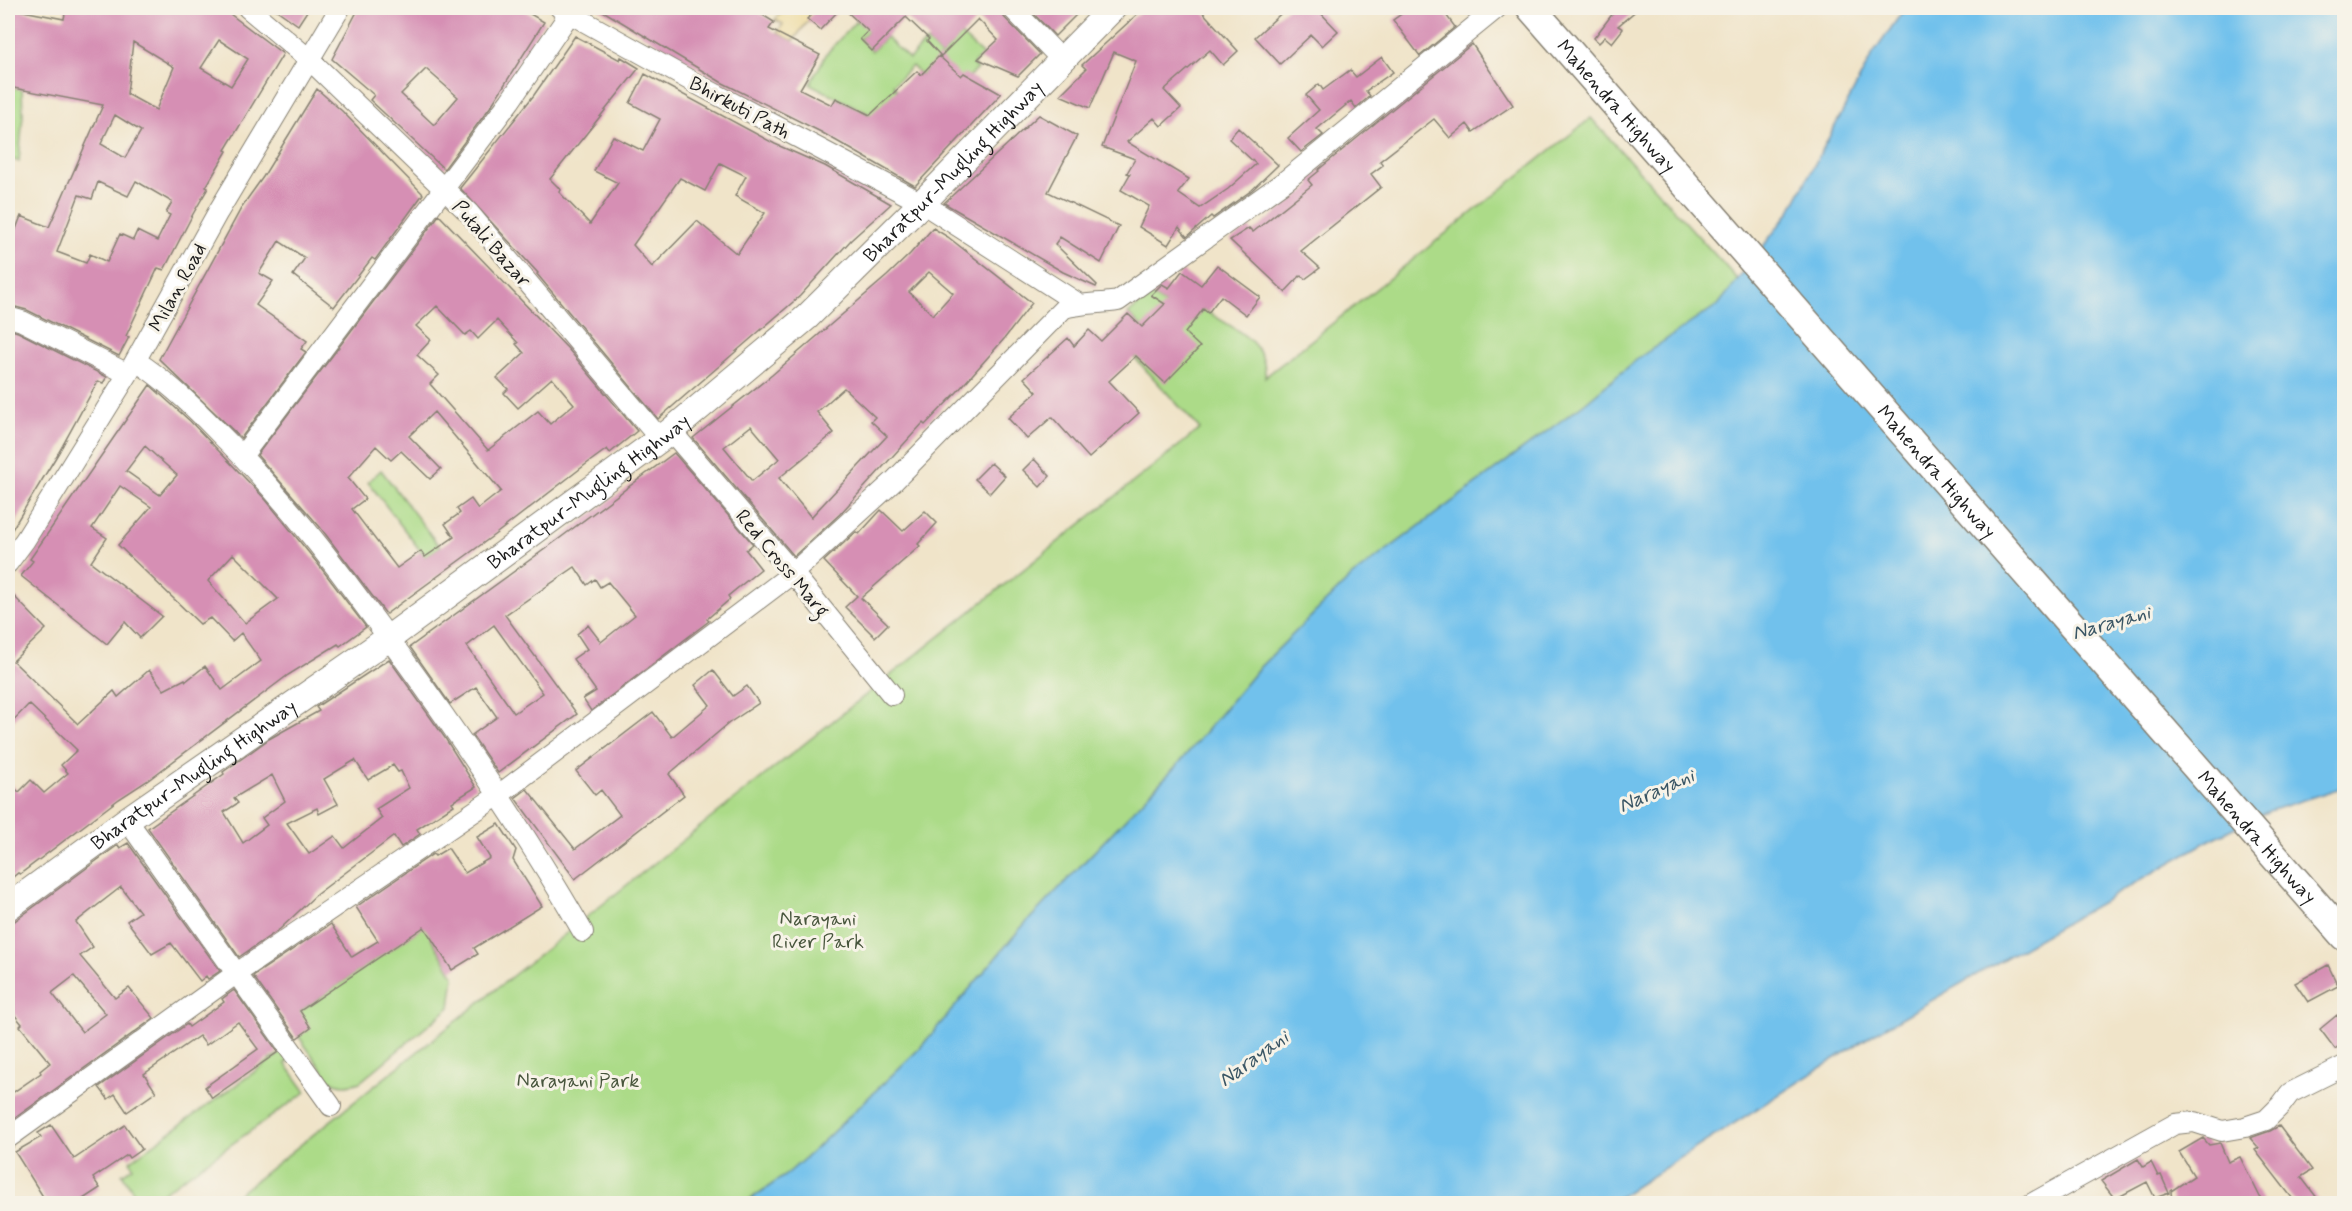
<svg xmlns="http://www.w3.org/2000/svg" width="2352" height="1211" viewBox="0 0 2352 1211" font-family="Mynerve,sans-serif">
	<rect width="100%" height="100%" fill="#f7f3e8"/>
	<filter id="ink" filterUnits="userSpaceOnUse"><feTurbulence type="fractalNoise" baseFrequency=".0167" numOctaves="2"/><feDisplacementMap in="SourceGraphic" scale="12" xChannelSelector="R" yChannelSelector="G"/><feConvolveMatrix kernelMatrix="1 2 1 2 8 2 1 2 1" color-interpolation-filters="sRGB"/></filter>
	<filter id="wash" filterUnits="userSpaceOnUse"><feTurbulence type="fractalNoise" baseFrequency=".008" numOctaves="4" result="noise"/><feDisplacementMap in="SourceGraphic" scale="24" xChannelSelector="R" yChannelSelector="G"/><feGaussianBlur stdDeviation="1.35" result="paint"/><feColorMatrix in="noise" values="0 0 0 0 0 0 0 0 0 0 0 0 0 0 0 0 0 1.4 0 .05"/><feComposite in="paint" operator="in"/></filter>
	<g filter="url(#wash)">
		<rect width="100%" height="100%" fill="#f0e4c9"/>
		<!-- green -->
		<path fill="#acdb88" stroke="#647c52" stroke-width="1.5" d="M880 8H892L860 39 872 51 886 37 909 59 927 41 941 56 961 35 983 55 973 64 977 69 966 80 929 67 921 75 912 66 893 85 898 91 879 119 810 84 827 53 857 20 862 25Z
			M8 87 22 89 23 114 19 161 8 159Z
			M1591 118 1738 280 1719 304 1640 357 1585 403 1352 576 1258 669 1180 762 1020 929 920 1048 811 1153 787 1174 744 1203 226 1204 1200 429 1134 357 1142 327 1128 314 1151 295 1193 322 1203 309C1230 327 1268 340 1265 377Z
			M381 470 440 547 425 557 368 482Z
			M426 925 431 938 454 976 450 1007 360 1082C349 1086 341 1086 330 1081L287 1020Z
			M282 1052 289 1061 285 1063 306 1092 148 1203H140L122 1174 133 1167 130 1161Z"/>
		<!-- sand -->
		<path fill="#eeda9e" stroke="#857b5d" stroke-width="1.5" d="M785 8H818L793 41 777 33 783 24 775 20Z"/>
		<!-- water -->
		<path fill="#71c1ec" stroke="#466e84" stroke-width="1.5" d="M1905 8H2344V787L2269 811 2206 842 1872 1035 1610 1203 744 1204 787 1174 811 1153 920 1048 1020 929 1180 762 1258 669 1352 576 1585 403 1640 357 1719 304 1790 211 1873 54Z"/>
		<g id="blocks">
			<!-- building -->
			<path fill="#d68fb4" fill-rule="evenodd" d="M8 8 64 19 66 8H222L283 54 225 150 227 151 206 187 208 188 193 214 164 270 158 268 126 336 129 337 119 356 27 310 8 305V250L21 216 49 227 103 105 8 87ZM219 40 248 59 231 86 201 68ZM133 42 174 67 156 110 127 94ZM115 115 141 131 125 158 101 144ZM136 181 172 202 166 213 170 215 157 241 137 231 133 240 120 234 107 262 90 254 86 263 57 252 79 195 92 199 98 182 128 196Z
				M274 8H309L298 25Z
				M359 8H520L544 22 491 106 444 169 370 100 374 95 332 59ZM426 69 458 97 434 125 401 94Z
				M598 8H751L774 22 769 29 820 55 800 89 832 105 836 98 870 115 917 71 921 75 939 56 961 76 964 73 1001 94 915 186 821 132 721 82Z
				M818 8H841L820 30 807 19Z
				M843 8H1000L1003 16 1040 54 1018 76 978 59 998 40 978 19 941 56 927 41 929 39 906 17 872 51 860 39 868 31Z
				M1028 8H1083L1055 36Z
				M1144 8H1199L1238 51 1223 65 1210 50 1164 90 1181 108 1161 126 1154 118 1127 142 1189 179 1178 193 1200 208 1228 189 1256 164 1229 139 1238 128 1278 165 1252 190 1213 218 1211 216 1187 237 1179 227 1168 245 1139 227 1149 206 1121 190 1130 174 1127 173 1135 159 1102 147 1136 61 1114 52 1090 108 1060 95 1086 69 1082 65Z
				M1287 8H1316L1338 31 1322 46 1311 35 1280 64 1255 37Z
				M1410 8H1441L1455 27 1420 56 1393 20Z
				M1617 8H1639L1618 26 1623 29 1612 43 1605 37 1599 43 1594 38Z
				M575 36 620 60 621 57 639 68 550 179 561 190 559 192 590 224 618 183 594 171 613 136 643 151 660 119 630 103 645 74 775 144 825 166 891 204 851 240 800 296 658 419 537 274 538 273 460 188 534 95ZM720 163 746 176 735 196 765 213 737 254 697 221 652 267 633 245 680 178 705 191Z
				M1472 44 1513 105 1473 132 1467 124 1450 138 1434 119 1380 161 1383 165 1371 174 1381 187 1301 251 1320 268 1305 279 1301 275 1285 292 1230 240 1249 228 1253 232 1312 185 1308 180 1319 171 1318 170Z
				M1382 57 1393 72 1366 91 1370 96 1356 108 1351 101 1317 129 1323 135 1301 152 1288 138 1319 110 1306 95 1319 84 1323 90 1350 70 1356 77Z
				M317 89 342 111 423 194 375 260 372 258 334 307 293 275 305 258 279 241 259 273 273 281 256 305 307 341 301 349 306 352 241 438 159 359 243 205 263 177Z
				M1039 115 1077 136 1048 192 1119 226 1101 263 1060 237 1055 244 1097 285 1096 287 1063 272 944 203Z
				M439 215 569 350 637 431 610 453 607 449 585 465 497 533 386 614 320 527 257 455ZM437 306 465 335 471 331 478 339 497 320 518 343 516 344 524 353 497 378 508 389 504 393 518 408 552 378 574 404 550 424 538 411 488 450 430 384 439 375 417 355 431 340 416 326ZM434 412 501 491 478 509 471 499 457 509 460 513 445 524 454 537 425 557 421 551 397 568 352 509 365 499 348 478 376 446 391 460 401 451 430 479 441 469 409 436Z
				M933 228 948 237 1032 303 1004 339 957 392 925 425 923 423 840 514 794 556 693 438 772 375 887 276 910 254ZM929 272 953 293 933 315 909 292ZM844 388 875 417 871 421 887 436 811 517 779 478 834 433 817 412ZM751 426 779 459 752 481 724 447Z
				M1217 265 1260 297 1246 315 1221 296 1208 313 1203 309 1185 333 1200 347 1165 383 1136 356 1109 381 1139 413 1089 458 1052 417 1027 439 1008 418 1037 392 1024 378 1068 338 1074 346 1089 330 1101 341 1128 314 1142 327 1165 304 1151 295 1162 284 1169 288 1182 271 1201 285Z
				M8 329 18 332 107 377 103 383 98 381 59 452 8 536Z
				M150 385 190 421 266 500 318 564 366 627 340 646 338 644 288 675 147 781 119 799 20 874 18 873 8 881V782L19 792 31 780 44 793 68 773 61 765 77 750 29 704 8 726V590L46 629 13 661 78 724 114 691 118 697 149 670 164 690 185 679 186 681 205 666 222 690 261 661 241 633 232 641 210 618 200 624 118 545 151 507 120 486 92 528 107 538 91 562 162 616 140 638 125 622 107 644 21 576 33 561 30 559ZM145 446 177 475 160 495 126 471ZM233 554 278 599 245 623 208 581Z
				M674 453 753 544 746 550 761 569 728 596 730 599 707 619 709 621 591 711 583 699 596 691 573 659 587 649 577 634 588 625 601 642 635 615 608 582 600 587 595 579 587 585 575 567 505 615 577 714 498 773 472 735 497 717 476 687 450 704 410 647 556 541ZM494 625 543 693 514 713 467 646Z
				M1034 459 1050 476 1040 487 1023 470Z
				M991 463 1005 476 990 493 975 479Z
				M881 510 903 531 925 511 937 523 918 544 920 546 861 598 888 624 875 637 845 607 857 596 824 561 856 532 859 534Z
				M389 659 445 738 476 787 452 802 454 805 417 829 420 834 401 847 394 836 317 894 280 929 239 957 148 828 224 774 223 772 269 739 319 711 316 707ZM355 760 368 780 393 765 398 772 401 771 409 788 376 809 382 818 344 848 335 836 309 854 287 823 317 808 319 814 338 804 324 779ZM272 775 285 801 262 818 267 825 243 843 224 812 238 803 234 798Z
				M713 670 733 696 747 686 759 703 729 723 669 774 684 795 575 879 515 798 527 789 575 849 620 815 601 790 595 795 576 771 653 712 672 737 710 705 695 685Z
				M499 824 516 850 513 860 542 906 474 948 478 954 452 970 424 927 300 1011 311 1028 297 1038 253 976 331 924 352 957 378 941 356 907 433 854 435 856 448 848 465 873 490 858 477 837Z
				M128 843 220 971 208 979 206 976 200 981 171 943 152 954 127 921 140 912 121 887 76 922 93 947 80 956 115 998 129 988 154 1018 8 1123V1096L41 1073 40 1071 50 1063 20 1026 22 1024 8 1007V926L118 845 120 848ZM74 976 106 1014 82 1032 52 993Z
				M2328 965 2338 986 2308 1002 2295 983Z
				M234 990 278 1052 212 1098 205 1087 258 1049 238 1022 206 1045 199 1036 144 1074 156 1092 127 1112 115 1094 108 1099 99 1087 187 1024 189 1027 224 1002 222 999Z
				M2337 1015 2344 1025V1042L2335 1049 2320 1029Z
				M51 1125 74 1159 125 1125 142 1149 129 1158 127 1155 93 1178 100 1188 77 1203H47L15 1152 41 1137 38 1133Z
				M2279 1126 2312 1170 2301 1177 2321 1203H2296L2255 1150 2259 1148 2250 1138 2270 1131Z
				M2203 1138 2209 1145 2220 1143 2228 1162 2240 1157 2263 1203H2172L2171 1191 2194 1176 2179 1152Z
				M2138 1159 2143 1167 2151 1162 2158 1176 2161 1175 2169 1193 2155 1198 2147 1182 2115 1199 2101 1181Z"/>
		</g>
	</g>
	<g filter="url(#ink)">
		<use href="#blocks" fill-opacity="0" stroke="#868072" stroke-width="1.5"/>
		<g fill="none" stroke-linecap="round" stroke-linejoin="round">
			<defs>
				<path id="minor" d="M248 8 310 60 469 213 660 439
					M560 8 693 82 922 203 1079 304
					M1012 8 1061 59
					M8 317 22 321 128 374
					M136 361C166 380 193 406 218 432 271 484 317 541 361 601 441 708 517 817 583 932
					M671 431 793 573 892 695
					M242 456 510 101 570 13
					M8 563 25 540 128 374 218 212 340 8
					M127 820 331 1106
					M8 1138 237 973 500 794 793 573 894 481 1064 308C1082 303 1100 304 1118 301L1285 181 1497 8
					M2031 1204 2175 1124 2194 1122 2222 1131 2245 1127 2266 1120 2281 1105 2290 1093 2344 1066"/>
				<g id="major">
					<path id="s1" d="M8 907 127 820 389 638 671 431 807 317 922 203 1113 8"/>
				</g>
				<g id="highway">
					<path id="s2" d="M1531 8 2344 936"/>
				</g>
			</defs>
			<!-- minor casing -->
			<use href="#minor" stroke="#868072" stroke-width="22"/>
			<!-- major casing -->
			<use href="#major" stroke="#868072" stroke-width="28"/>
			<!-- highway casing -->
			<use href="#highway" stroke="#868072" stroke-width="31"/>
			<!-- minor -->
			<use href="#minor" stroke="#fff" stroke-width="20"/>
			<!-- major -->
			<use href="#major" stroke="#fff" stroke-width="26"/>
			<!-- highway -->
			<use href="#highway" stroke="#fff" stroke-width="28"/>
		</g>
	</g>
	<g text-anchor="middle" stroke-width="6" stroke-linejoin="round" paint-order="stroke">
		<!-- street labels -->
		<g font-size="20" fill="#1c1c1c" stroke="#f7f3e8">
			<text dy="7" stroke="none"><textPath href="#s2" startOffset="130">Mahendra Highway</textPath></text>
			<text transform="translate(740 107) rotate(28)" y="7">Bhirkuti Path</text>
			<text dy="7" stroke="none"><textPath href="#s1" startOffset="1200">Bharatpur-Mugling Highway</textPath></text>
			<text transform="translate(492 243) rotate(49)" y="7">Putali Bazar</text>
			<text transform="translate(177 287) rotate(-61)" y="7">Milan Road</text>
			<text dy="7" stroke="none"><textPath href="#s2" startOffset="616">Mahendra Highway</textPath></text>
			<text dy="7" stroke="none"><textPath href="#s1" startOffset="714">Bharatpur-Mugling Highway</textPath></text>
			<text transform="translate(783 563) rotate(50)" y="7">Red Cross Marg</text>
			<text dy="7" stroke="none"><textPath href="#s1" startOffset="228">Bharatpur-Mugling Highway</textPath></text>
			<text dy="7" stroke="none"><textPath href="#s2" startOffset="1102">Mahendra Highway</textPath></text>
		</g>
		<!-- park labels -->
		<g font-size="20" fill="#47553c" stroke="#f7f3e8">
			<text x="818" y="925">Narayani<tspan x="818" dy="23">River Park</tspan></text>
			<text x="578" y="1087">Narayani Park</text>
		</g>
		<!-- water labels -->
		<g font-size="21" font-style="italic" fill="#3a5665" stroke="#f7f3e8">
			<text transform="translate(2111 622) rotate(-16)" y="7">Narayani</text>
			<text transform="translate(1656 790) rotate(-24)" y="7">Narayani</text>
			<text transform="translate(1253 1058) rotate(-36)" y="7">Narayani</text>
		</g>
	</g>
	<!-- margin -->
	<rect width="2352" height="1211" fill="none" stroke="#f7f3e8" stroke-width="30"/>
</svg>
